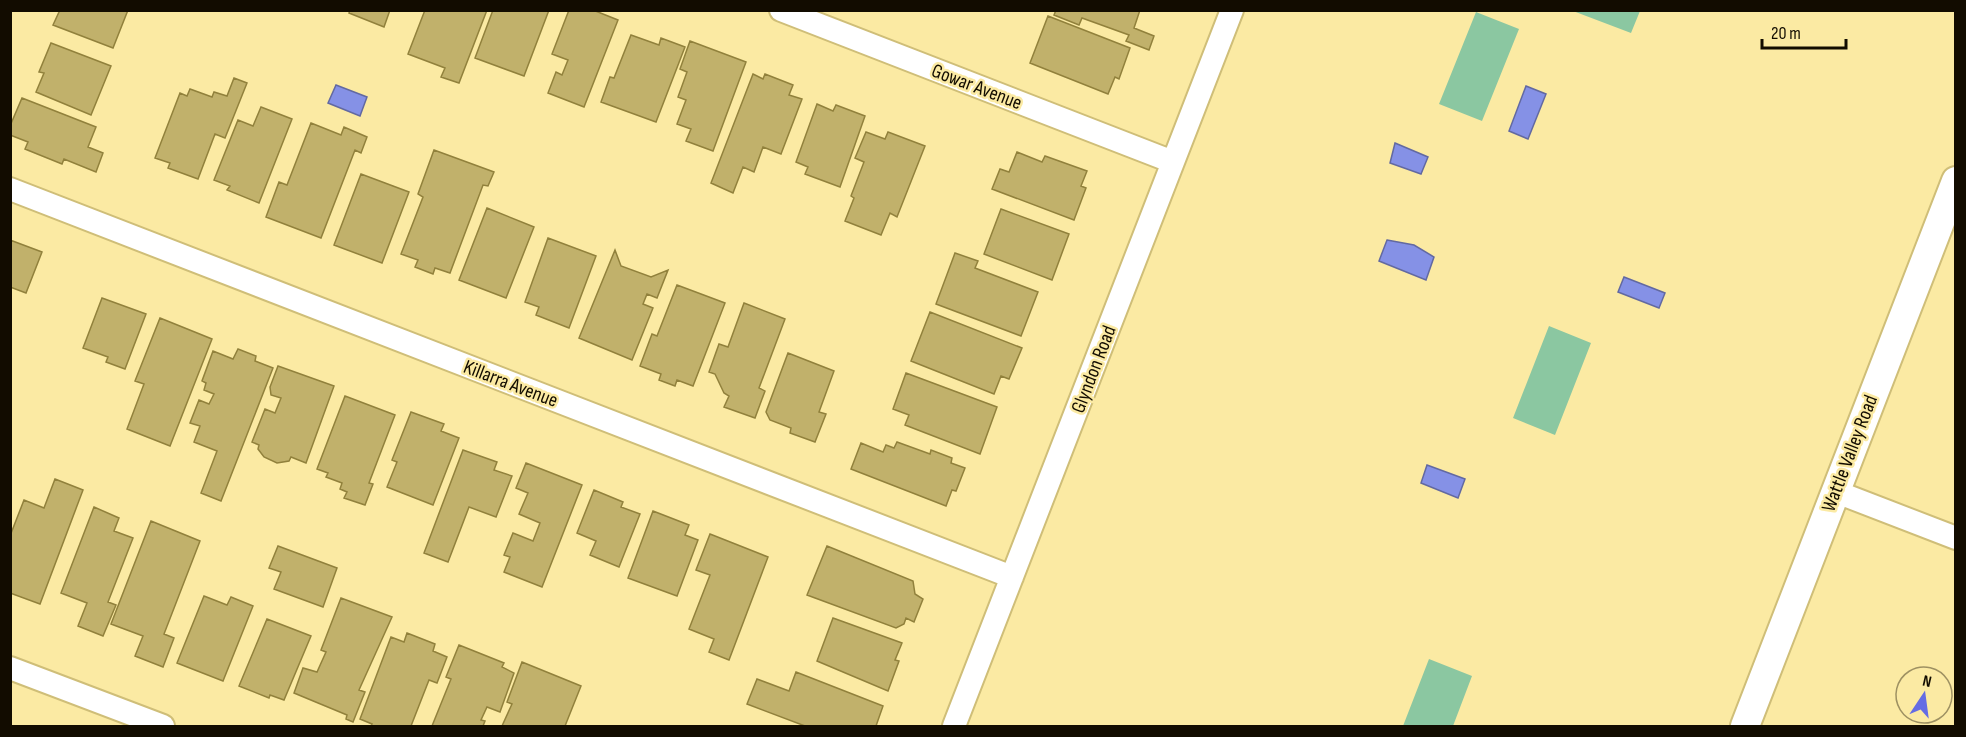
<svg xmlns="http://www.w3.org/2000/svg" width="1966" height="737" viewBox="0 0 1966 737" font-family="'Sofia Sans Condensed',sans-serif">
	<rect width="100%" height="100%" fill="#fbeaa3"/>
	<!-- green -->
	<path fill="#8bc7a1" d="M1573 11H1640L1631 33Z
		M1476 12 1519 29 1482 121 1439 104Z
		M1549 326 1591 343 1555 435 1513 418Z
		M1429 659 1472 676 1453 726H1403Z"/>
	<!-- water -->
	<path fill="#8591e6" stroke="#6269a1" stroke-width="1.5" d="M336 85 367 97 360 116 328 103Z
		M1526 86 1546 94 1528 139 1509 131Z
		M1395 143 1428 157 1421 174 1390 163Z
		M1387 240 1414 245 1434 257 1426 280 1379 261Z
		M1624 277 1665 293 1659 308 1618 292Z
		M1427 465 1465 479 1458 498 1421 483Z"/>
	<!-- building -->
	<path fill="#c1b16b" stroke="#91813c" stroke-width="1.5" d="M56 10H128L113 48 53 25 59 12Z
		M350 10H390L384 27 349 13Z
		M425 10H487L459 83 441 77 445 68 408 54Z
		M493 10H549L524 76 475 58Z
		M569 10H593L618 20 584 107 548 93 556 72 562 75 568 60 552 54Z
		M1056 10H1140L1134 28 1154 36 1149 50 1126 41 1129 35 1082 18 1079 25 1054 15Z
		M1048 16 1130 48 1119 79 1115 77 1108 94 1030 63Z
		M631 35 659 45 661 38 685 47 656 122 601 102 610 77 614 78Z
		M690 41 746 62 713 151 686 141 691 129 677 124 686 100 678 97 687 72 680 69Z
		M51 43 111 66 91 115 36 92 44 73 39 72Z
		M753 74 763 79 765 74 793 85 789 95 802 99 781 154 763 147 754 172 743 167 733 193 711 183Z
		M234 78 247 83 225 138 215 134 198 179 168 168 170 163 155 158 180 93 187 96 190 89 212 97 214 92 227 96Z
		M22 98 96 127 88 147 103 153 96 172 64 159 62 164 25 149 28 142 10 135V126Z
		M817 104 833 111 836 105 865 116 840 187 805 174 808 167 796 162Z
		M261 107 292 119 259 203 227 190 230 186 214 180 238 120 253 126Z
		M311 123 341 135 344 127 367 137 361 153 355 150 321 238 266 217 279 182 287 185Z
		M866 132 885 139 888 132 925 146 897 217 890 213 881 235 845 221 854 198 851 196 864 162 855 158Z
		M434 150 494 172 488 186 483 185 450 273 435 268 433 274 415 267 418 260 401 254 423 197 418 194Z
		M1017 152 1042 162 1045 156 1087 171 1081 186 1086 188 1074 220 992 189 1000 169 1009 172Z
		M361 174 409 192 382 263 334 245Z
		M487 208 534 227 506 298 459 280Z
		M1001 209 1069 234 1052 280 984 254Z
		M548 238 596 256 569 328 536 315 539 307 525 302Z
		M10 240 42 252 26 293 10 287Z
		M615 250 621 266 651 277 668 270 657 298 647 294 643 304 653 308 632 360 579 338Z
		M955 253 978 261 975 268 1038 292 1021 336 936 304Z
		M677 285 725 303 693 386 677 380 675 386 659 380 661 374 640 366 652 334 657 336Z
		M102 298 146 314 125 369 106 362 108 357 83 348Z
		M744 303 785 319 759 388 765 391 755 418 724 407 729 396 724 393 715 374 709 372 719 344 728 347Z
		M930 312 1022 348 1009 379 1001 376 994 394 911 361Z
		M160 318 212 339 170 446 127 429 144 384 135 381Z
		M238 349 256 356 255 361 273 368 221 501 201 493 217 451 194 442 200 426 190 423 199 400 209 404 214 394 204 390 206 383 202 381 213 351 233 359Z
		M788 353 834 371 819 412 826 414 815 442 790 433 791 428 770 420 766 412Z
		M278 366 334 386 306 463 291 457 289 461 277 463 264 457 258 449 259 445 252 442 265 409 275 413 281 398 271 395 270 387Z
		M906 373 997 407 980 454 905 425 909 415 893 409Z
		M345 396 395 415 369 483 373 484 365 505 344 498 347 492 340 489 342 483 326 477 328 473 317 469Z
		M411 412 444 424 441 431 459 438 433 505 387 487 397 462 392 460Z
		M897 442 930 454 931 450 952 458 951 463 965 468 956 491 952 490 946 506 851 469 861 443 883 452 886 445 894 448Z
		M463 450 497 462 494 470 512 476 496 517 469 507 448 562 424 553Z
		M526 463 582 485 542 587 504 572 510 557 504 555 513 533 533 541 540 523 519 514 528 493 516 488Z
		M55 479 83 490 40 604 10 593V536L24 500 44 508Z
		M594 490 623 502 621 507 640 514 619 567 590 555 596 541 577 533Z
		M94 507 119 518 114 531 133 538 108 602 116 605 103 636 78 626 87 603 61 593Z
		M653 511 689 525 685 535 698 540 677 596 628 578Z
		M151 521 200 541 164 634 174 638 163 667 135 656 143 636 111 624Z
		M710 534 768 557 729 660 709 652 714 639 689 629 710 575 696 570Z
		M278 546 337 568 323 607 274 589 281 572 269 568Z
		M827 546 913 581 915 594 923 599 914 622 906 618 904 624 896 628 807 595Z
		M204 596 227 605 231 597 253 606 223 681 177 663Z
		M341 598 392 617 359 690 365 692 353 722 346 719 347 715 294 693 303 668 317 672 326 652 321 650Z
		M833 618 902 643 895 660 899 661 888 691 817 661Z
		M267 619 311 636 284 700 270 695 269 698 239 686Z
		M407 633 435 644 433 651 447 657 437 683 429 680 411 726H371L372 724 360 719 391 637 404 642Z
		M459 645 504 663 502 667 514 673 500 712 487 707 481 720 485 721 483 726H432L451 679 446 677Z
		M522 662 581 686 565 726H502L512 704 507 702Z
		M796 672 883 706 876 726H805L747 704 757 679 789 691Z"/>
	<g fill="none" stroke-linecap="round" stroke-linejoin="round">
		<defs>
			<path id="minor" d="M781 10 1173 162
				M10 189 1012 577
				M1834 491 1956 538
				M10 668 163 726
				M954 726 1232 10"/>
			<path id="tertiary" d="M1745 726 1956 181"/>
		</defs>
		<!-- minor casing -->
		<use href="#minor" stroke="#cfbe78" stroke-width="26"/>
		<!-- tertiary casing -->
		<use href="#tertiary" stroke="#cfbe78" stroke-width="32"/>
		<!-- minor -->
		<use href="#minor" stroke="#fff" stroke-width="22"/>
		<!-- tertiary -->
		<use href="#tertiary" stroke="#fff" stroke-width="28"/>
	</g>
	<g text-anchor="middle" stroke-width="5" stroke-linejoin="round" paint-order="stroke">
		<!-- street labels -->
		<g font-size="20" fill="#120c00" stroke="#fbeaa3">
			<text transform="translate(977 86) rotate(21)" y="7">Gowar Avenue</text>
			<text transform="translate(1093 369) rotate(-69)" y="7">Glyndon Road</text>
			<text transform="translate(511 383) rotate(21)" y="7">Killarra Avenue</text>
			<text transform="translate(1849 453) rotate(-69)" y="7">Wattle Valley Road</text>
		</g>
	</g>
	<!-- border -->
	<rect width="1966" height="737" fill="none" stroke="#120c00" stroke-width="24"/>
	<!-- north arrow -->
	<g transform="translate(1924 695) rotate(13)"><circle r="28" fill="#fbeaa3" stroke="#9e9162" stroke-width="1.5"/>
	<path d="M0-4.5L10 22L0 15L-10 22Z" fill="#646ce4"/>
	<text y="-9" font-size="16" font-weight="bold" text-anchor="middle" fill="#120c00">N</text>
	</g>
	<!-- scale -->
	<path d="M1762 39v9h84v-9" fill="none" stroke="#120c00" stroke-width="3"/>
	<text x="1771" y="39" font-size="18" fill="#120c00" stroke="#fbeaa3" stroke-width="4.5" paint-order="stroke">20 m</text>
</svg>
